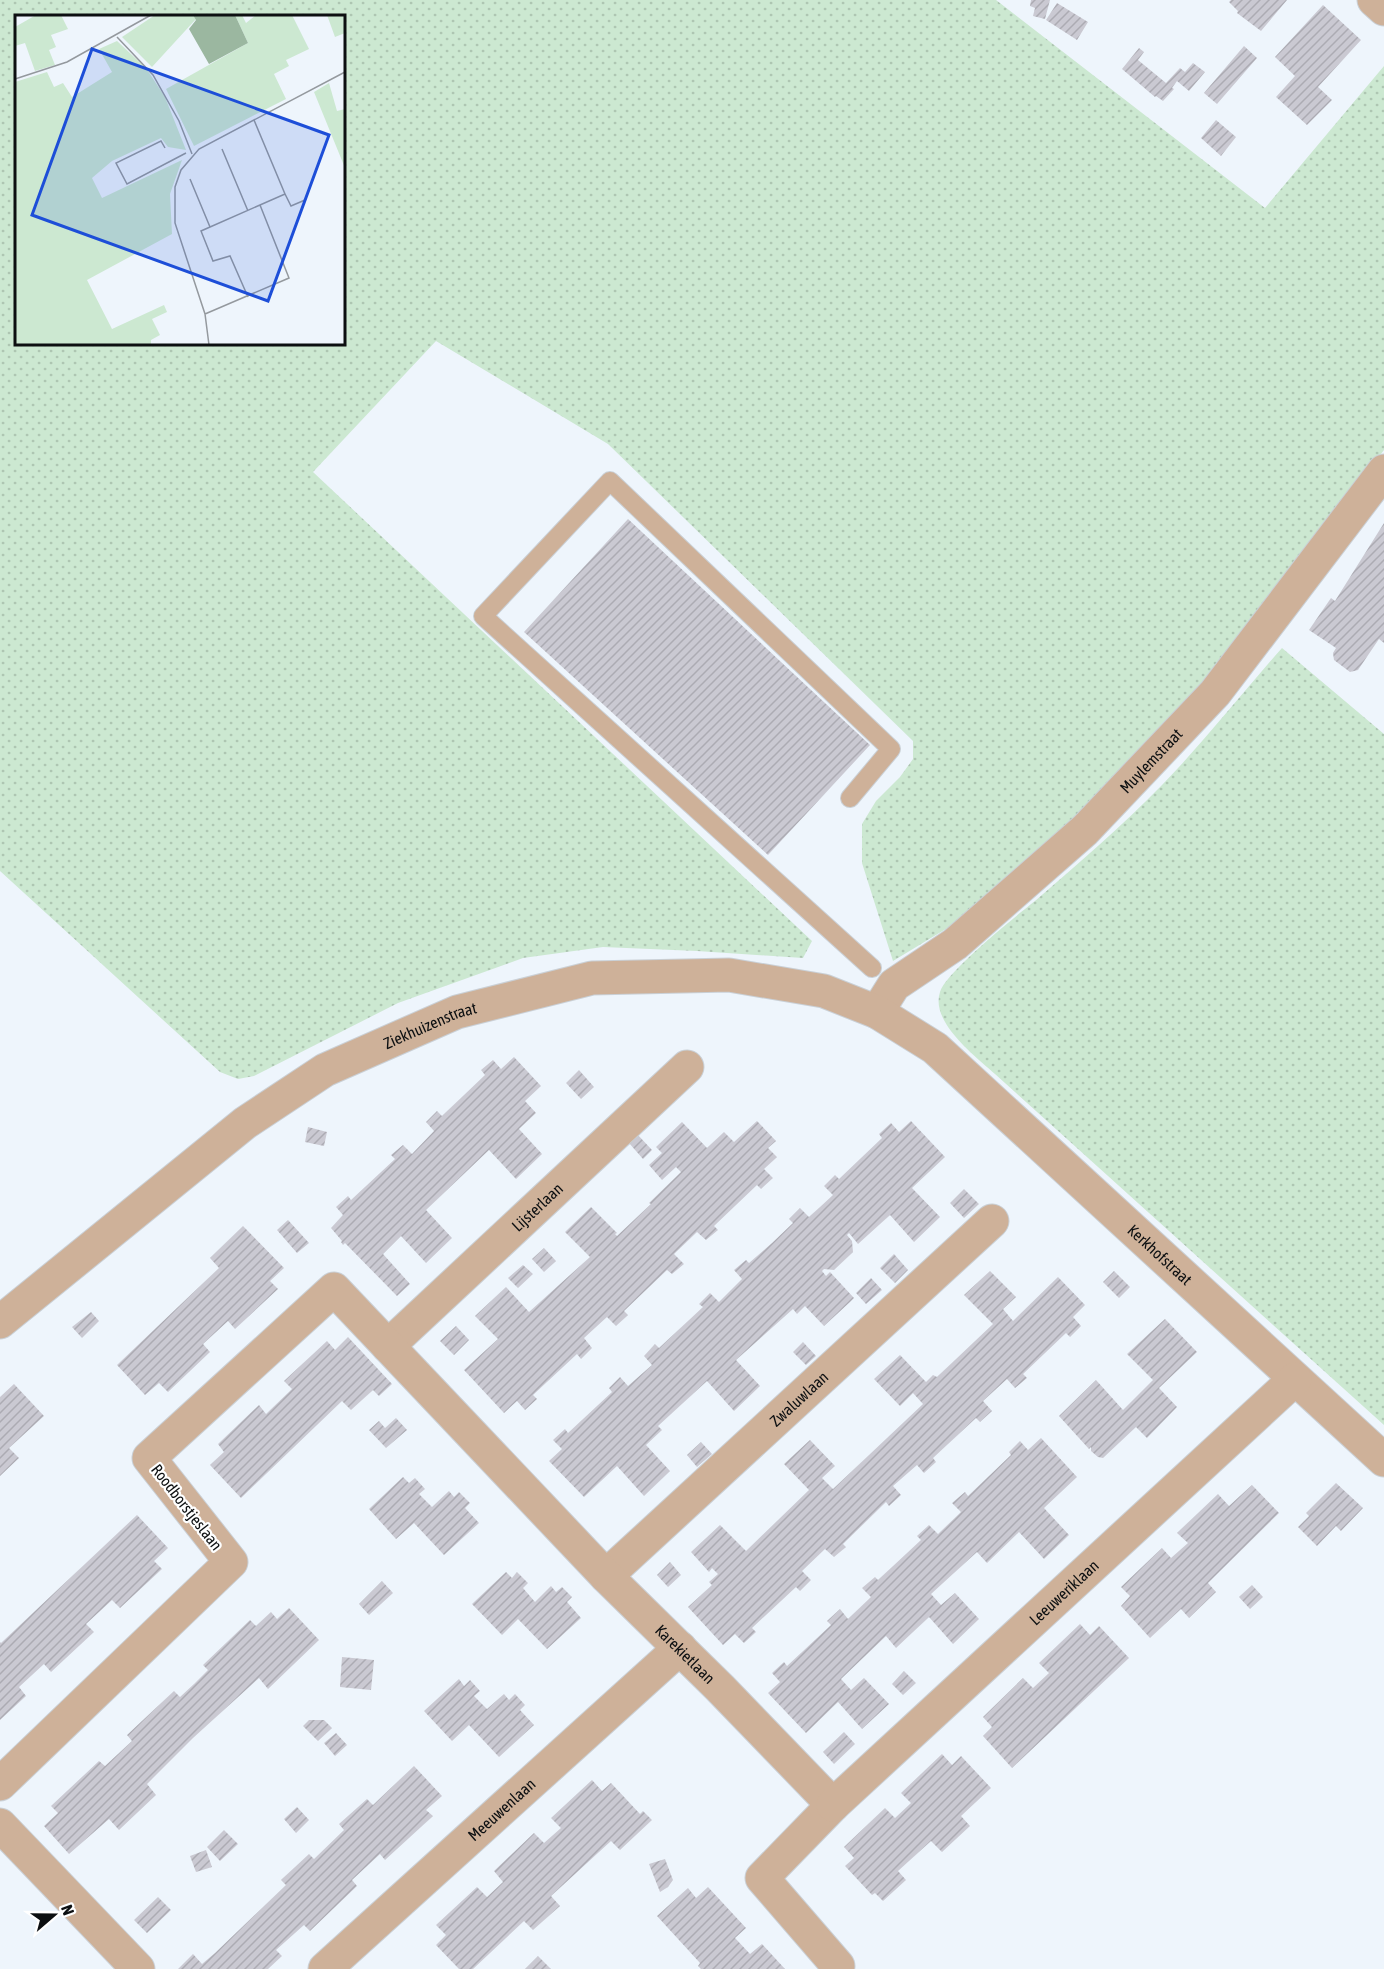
<svg xmlns="http://www.w3.org/2000/svg" width="1384" height="1969" viewBox="0 0 1384 1969" font-family="'Asap Condensed',sans-serif">
	<defs>
		<pattern id="grass-dots" width="8" height="8" patternUnits="userSpaceOnUse" patternTransform="scale(1.5)"><rect width="8" height="8" fill="#cce8d1"/><path d="M2 2h.1M6 6h.1" fill="none" stroke="#aec6b2" stroke-width="1.8" stroke-linecap="round"/></pattern>
		<pattern id="building-hatch" width="6" height="6" patternUnits="userSpaceOnUse" patternTransform="scale(1.5)"><rect width="6" height="6" fill="#cac9d2"/><path d="M-1 1l2-2M0 6l6-6M5 7l2-2" fill="none" stroke="#acabb3"/></pattern>
	</defs>
	<rect width="100%" height="100%" fill="#eef5fc"/>
	<!-- grass -->
	<path fill="url(#grass-dots)" fill-rule="evenodd" d="M0 0H996L1265 208 1384 66V450L1223 662 1078 818 964 918 893 961 862 863V824L876 801 900 777 913 759V741L608 444 436 341 313 472 812 941 803 958 697 951 603 947 523 958 398 1003 254 1076 238 1079 220 1072 0 871ZM16 16H344V344H16Z
		M1282 648 1384 734V1425L995 1074C975 1056 930 1022 940 992 945 973 1016 916 1035 901 1078 864 1122 826 1162 785 1204 742 1242 693 1282 648Z"/>
	<!-- building -->
	<path fill="url(#building-hatch)" d="M1031 0H1050L1045 19 1033 16 1035 8 1030 6Z
		M1231 0H1287L1261 31 1237 13 1238 11 1229 2Z
		M1057 3 1088 22 1077 40 1046 20Z
		M1323 5 1361 40 1318 87 1332 100 1307 125 1276 97 1295 76 1275 57Z
		M1244 46 1257 58 1217 104 1204 93Z
		M1139 48 1144 52 1138 60 1166 83 1180 68 1185 72 1193 63 1205 72 1189 91 1177 81 1172 88 1174 89 1163 101 1156 96 1155 97 1122 69Z
		M1216 120 1236 137 1221 156 1201 138Z
		M628 519 870 745 768 855 524 632Z
		M1384 523V643L1379 639 1358 670 1350 672 1334 660 1333 653 1336 648 1309 630 1331 598 1335 601Z
		M514 1057 541 1086 525 1101 536 1113 519 1129 542 1154 516 1179 489 1150 426 1210 452 1238 426 1263 401 1236 383 1254 410 1284 397 1296 345 1243 343 1245 341 1242 342 1241 331 1228 343 1215 336 1207 348 1196 351 1200 395 1159 391 1155 403 1145 412 1154 434 1131 426 1122 437 1111 442 1116 485 1075 481 1070 493 1060 501 1069Z
		M579 1070 594 1087 581 1099 566 1083Z
		M757 1121 776 1141 768 1148 777 1157 764 1169 773 1178 761 1189 757 1185 714 1226 718 1230 706 1240 697 1232 674 1254 684 1264 672 1274 667 1270 624 1311 628 1315 616 1326 607 1317 584 1338 592 1348 581 1359 577 1354 533 1395 537 1399 525 1410 517 1401 504 1413 464 1370 498 1339 475 1316 506 1287 529 1312 590 1257 565 1232 591 1207 617 1233 615 1234 617 1236 651 1204 649 1203 681 1172 676 1167 662 1180 649 1165 662 1153 656 1147 682 1122 707 1148 724 1132 734 1142Z
		M911 1121 945 1157 912 1188 940 1217 914 1242 890 1215 858 1244 849 1233 847 1235 852 1241 853 1252 834 1270 824 1269 822 1271 826 1276 830 1272 854 1298 850 1302 824 1326 805 1306 797 1314 793 1309 736 1360 760 1386 734 1411 707 1381 658 1426 662 1430 646 1445 670 1471 644 1496 617 1466 584 1497 549 1461 562 1449 553 1440 565 1429 568 1433 612 1392 609 1388 620 1377 628 1386 652 1365 644 1356 655 1344 659 1348 703 1307 699 1304 710 1293 719 1302 742 1279 734 1270 746 1260 749 1263 772 1243 793 1223 789 1219 800 1208 809 1217 820 1207 833 1195 824 1186 835 1175 839 1179 882 1138 879 1134 891 1123 899 1132Z
		M308 1127 327 1132 324 1146 305 1142Z
		M637 1134 652 1150 643 1159 629 1143Z
		M964 1189 979 1204 964 1218 950 1203Z
		M288 1220 309 1243 297 1253 277 1230Z
		M243 1226 284 1268 270 1281 278 1289 235 1329 228 1321 203 1344 210 1352 168 1392 159 1383 145 1395 117 1365 219 1268 210 1258Z
		M544 1248 556 1261 544 1272 532 1259Z
		M894 1254 908 1270 895 1283 880 1268Z
		M523 1265 533 1274 518 1288 508 1278Z
		M990 1271 1016 1297 1003 1309 1013 1321 1058 1277 1085 1305 1073 1317 1081 1326 1070 1337 1066 1333 1023 1374 1027 1378 1015 1388 1007 1379 983 1401 992 1411 980 1422 976 1418 933 1458 936 1462 924 1473 917 1465 893 1486 901 1495 889 1506 886 1502 843 1544 846 1547 834 1557 825 1549 802 1571 811 1580 800 1591 796 1587 752 1628 756 1632 744 1643 735 1634 723 1645 688 1607 712 1585 709 1582 718 1574 712 1568 709 1572 691 1552 720 1525 746 1551 809 1490 784 1464 810 1440 835 1466 822 1478 833 1489 923 1404 913 1393 900 1406 874 1379 900 1355 926 1382 933 1375 937 1377 993 1324 964 1295Z
		M1114 1271 1130 1287 1119 1298 1103 1282Z
		M871 1278 882 1290 866 1304 856 1293Z
		M91 1312 99 1321 82 1338 72 1327Z
		M1165 1319 1197 1352 1159 1388 1177 1407 1147 1438 1136 1427 1103 1458 1098 1457 1091 1451V1447L1089 1449 1059 1416 1096 1380 1123 1410 1153 1380 1127 1354Z
		M456 1326 469 1340 454 1355 440 1341Z
		M348 1337 392 1384 379 1396 373 1390 351 1410 342 1401 241 1498 210 1465 224 1452 218 1444 259 1405 266 1414 292 1389 284 1381 327 1341 335 1350Z
		M803 1342 816 1356 806 1365 793 1352Z
		M14 1384 44 1416 9 1448 19 1458 0 1476V1397Z
		M396 1418 407 1430 386 1448 369 1430 379 1421 385 1428Z
		M1041 1438 1077 1477 1044 1508 1069 1535 1044 1559 1019 1532 987 1563 977 1552 931 1594 941 1605 955 1593 979 1619 953 1644 929 1617 896 1648 886 1636 841 1679 851 1690 864 1678 889 1704 862 1729 838 1702 806 1733 768 1693 780 1682 772 1673 784 1662 787 1666 831 1625 827 1621 840 1609 848 1619 871 1597 862 1588 875 1577 878 1580 921 1540 917 1536 929 1525 938 1534 961 1512 952 1503 965 1492 968 1496 1011 1455 1009 1452 1020 1441 1028 1450Z
		M701 1442 712 1454 697 1467 687 1455Z
		M403 1477 409 1483 415 1478 425 1489 419 1494 432 1507 449 1491 454 1497 459 1492 470 1503 465 1508 479 1523 444 1555 414 1523 396 1539 369 1509Z
		M1336 1483 1363 1508 1341 1531 1336 1526 1317 1546 1298 1527 1309 1516 1306 1513Z
		M1252 1485 1279 1513 1208 1583 1216 1592 1189 1618 1181 1609 1150 1638 1121 1606 1130 1596 1121 1587 1162 1548 1171 1558 1188 1543 1177 1533 1218 1494 1229 1506Z
		M137 1515 168 1548 154 1561 162 1569 120 1608 112 1600 86 1624 94 1632 51 1672 44 1664 19 1687 26 1696 0 1720V1642L1 1643Z
		M670 1562 681 1575 668 1587 657 1575Z
		M506 1572 512 1578 517 1572 528 1583 523 1588 535 1602 551 1586 556 1592 562 1587 572 1597 567 1602 581 1618 547 1649 518 1619 502 1635 472 1604Z
		M382 1581 393 1593 369 1615 359 1604Z
		M1252 1585 1263 1597 1250 1609 1239 1597Z
		M289 1608 319 1640 268 1689 259 1678 193 1738 147 1784 156 1795 119 1830 109 1819 69 1854 44 1826 58 1813 51 1806 99 1761 105 1766 118 1754 132 1741 127 1735 174 1691 180 1697 194 1684 208 1670 203 1665 250 1620 256 1626 271 1612 277 1619Z
		M1080 1624 1090 1635 1099 1626 1129 1658 1012 1768 983 1736 992 1727 983 1717 1023 1678 1033 1688 1049 1673 1039 1663Z
		M342 1657 374 1660 371 1690 340 1687Z
		M904 1671 916 1683 903 1695 892 1684Z
		M459 1679 464 1686 470 1680 480 1691 474 1696 487 1709 504 1694 509 1700 515 1694 525 1705 520 1710 534 1725 499 1757 469 1725 452 1741 424 1711Z
		M309 1720H324L332 1728 318 1741 303 1726Z
		M844 1732 855 1744 834 1764 823 1752Z
		M336 1733 347 1745 335 1756 324 1743Z
		M942 1754 952 1765 961 1756 991 1788 961 1816 970 1826 942 1852 931 1841 898 1871 906 1880 883 1901 875 1893 872 1895 845 1866 854 1858 844 1847 885 1808 895 1818 911 1803 901 1793Z
		M414 1766 442 1796 426 1810 433 1816 385 1860 380 1854 352 1880 357 1886 310 1931 304 1925 276 1950 282 1956 268 1969H178L193 1954 202 1964 215 1953 286 1885 281 1880 309 1854 314 1859 344 1830 339 1824 367 1799 373 1805Z
		M592 1780 602 1791 611 1783 640 1814 643 1811 652 1820 620 1850 611 1841 551 1896 560 1906 533 1930 524 1921 473 1969H459L436 1945 446 1935 436 1925 477 1887 487 1897 503 1882 494 1871 534 1833 544 1843 561 1828 551 1818Z
		M297 1807 309 1820 296 1833 284 1819Z
		M224 1830 238 1844 220 1861 207 1847Z
		M206 1850 212 1867 196 1872 190 1856Z
		M665 1859 673 1880 668 1887 660 1892 649 1864Z
		M708 1887 746 1928 735 1938 750 1954 762 1944 785 1969H701L698 1966 700 1963 657 1916 688 1888 696 1898Z
		M158 1897 171 1910 147 1933 134 1920Z
		M538 1956 551 1969H525Z"/>
	<g fill="none" stroke-linecap="round" stroke-linejoin="round">
		<defs>
			<path id="lane" d="M850 798 891 749 610 481 483 616 872 968"/>
			<g id="street">
				<path d="M1374 0 1384 9"/>
				<path id="s1" d="M877 1012 894 985 955 944 1085 830 1215 693 1384 471"/>
				<path id="s2" d="M0 1322 245 1123 325 1070 457 1012 592 978 729 975 824 991 877 1012 935 1048 1384 1460"/>
				<path id="s3" d="M388 1346 687 1067"/>
				<path id="s4" d="M606 1576 992 1221"/>
				<path id="s5" d="M0 1784 231 1562 149 1458 334 1289 606 1576 720 1688 833 1805 762 1878 838 1966"/>
				<path id="s6" d="M833 1805 1295 1379"/>
				<path d="M0 1825 138 1969"/>
				<path id="s7" d="M325 1969 680 1648"/>
			</g>
		</defs>
		<!-- lane casing -->
		<use href="#lane" stroke="#cad0d6" stroke-width="20"/>
		<!-- street casing -->
		<use href="#street" stroke="#cad0d6" stroke-width="35"/>
		<!-- lane -->
		<use href="#lane" stroke="#ceb199" stroke-width="18"/>
		<!-- street -->
		<use href="#street" stroke="#ceb199" stroke-width="33"/>
	</g>
	<g text-anchor="middle" stroke-width="4.5" stroke-linejoin="round" paint-order="stroke">
		<!-- street labels -->
		<g font-size="16" fill="#0c0f11" stroke="#fff">
			<text dy="6" stroke="none"><textPath href="#s1" startOffset="374">Muylemstraat</textPath></text>
			<text dy="6" stroke="none"><textPath href="#s2" startOffset="526">Ziekhuizenstraat</textPath></text>
			<text dy="6" stroke="none"><textPath href="#s3" startOffset="204">Lijsterlaan</textPath></text>
			<text dy="6" stroke="none"><textPath href="#s2" startOffset="1359">Kerkhofstraat</textPath></text>
			<text dy="6" stroke="none"><textPath href="#s4" startOffset="262">Zwaluwlaan</textPath></text>
			<text transform="translate(187 1507) rotate(52)" y="6">Roodborstjeslaan</text>
			<text dy="6" stroke="none"><textPath href="#s6" startOffset="314">Leeuweriklaan</textPath></text>
			<text dy="6" stroke="none"><textPath href="#s5" startOffset="1210">Karekietlaan</textPath></text>
			<text dy="6" stroke="none"><textPath href="#s7" startOffset="238">Meeuwenlaan</textPath></text>
		</g>
	</g>
	<!-- overview -->
	<g transform="translate(15 15)">
		<rect width="330" height="330" fill="#eef5fc"/>
		<path d="M21 0H46L53 14 36 20 41 32 34 35 40 50 20 56 10 28 0 31V12ZM140 0H178L181 4 137 52 107 22ZM220 0H227L231 8 241 0H277L294 34 271 45 274 51 259 59 271 84 179 131 151 74 233 28ZM312 0H330V18L320 22ZM102 26 131 53 150 82 171 135 153 132 146 123 97 146 77 163 87 183 167 145 155 179 157 219 72 265 97 314 149 290 152 297 137 304 145 320 136 325V330H0V67L32 57 39 72 48 68 57 82 97 57 84 34ZM314 68 322 96 330 94V153L299 77Z" fill="#cce8d1"/>
		<path d="M178 0H220L233 28 194 49 174 14 181 5Z" fill="#9bb7a0"/>
		<path fill="none" stroke="#94999e" stroke-width="1.5" d="M102 22 138 60 164 106 177 139M0 64 52 47 136 0M239 105 270 179M150 133 146 126 101 148 112 169 171 138M207 134 233 196M175 164 195 212M233 282 215 241 198 246 186 216 270 179 276 191 290 185M190 299 274 263 245 190M194 330 190 299 160 208V172L166 155 184 134 330 57"/>
		<path fill="#1d4ed8" fill-opacity="0.15" stroke="#1d4ed8" stroke-width="3" d="M77 34 314 120 253 286 17 200Z"/>
		<rect width="330" height="330" fill="none" stroke="#0c0f11" stroke-width="3"/>
	</g>
	<!-- north arrow -->
	<g transform="translate(54 1915) rotate(70)" stroke="#ffffff" stroke-width="4.5" paint-order="stroke">
	<path d="M0-4.5L10 22L0 15L-10 22Z" fill="#0c0f11"/>
	<text y="-9" font-size="16" font-weight="bold" text-anchor="middle" fill="#0c0f11">N</text>
	</g>
</svg>
